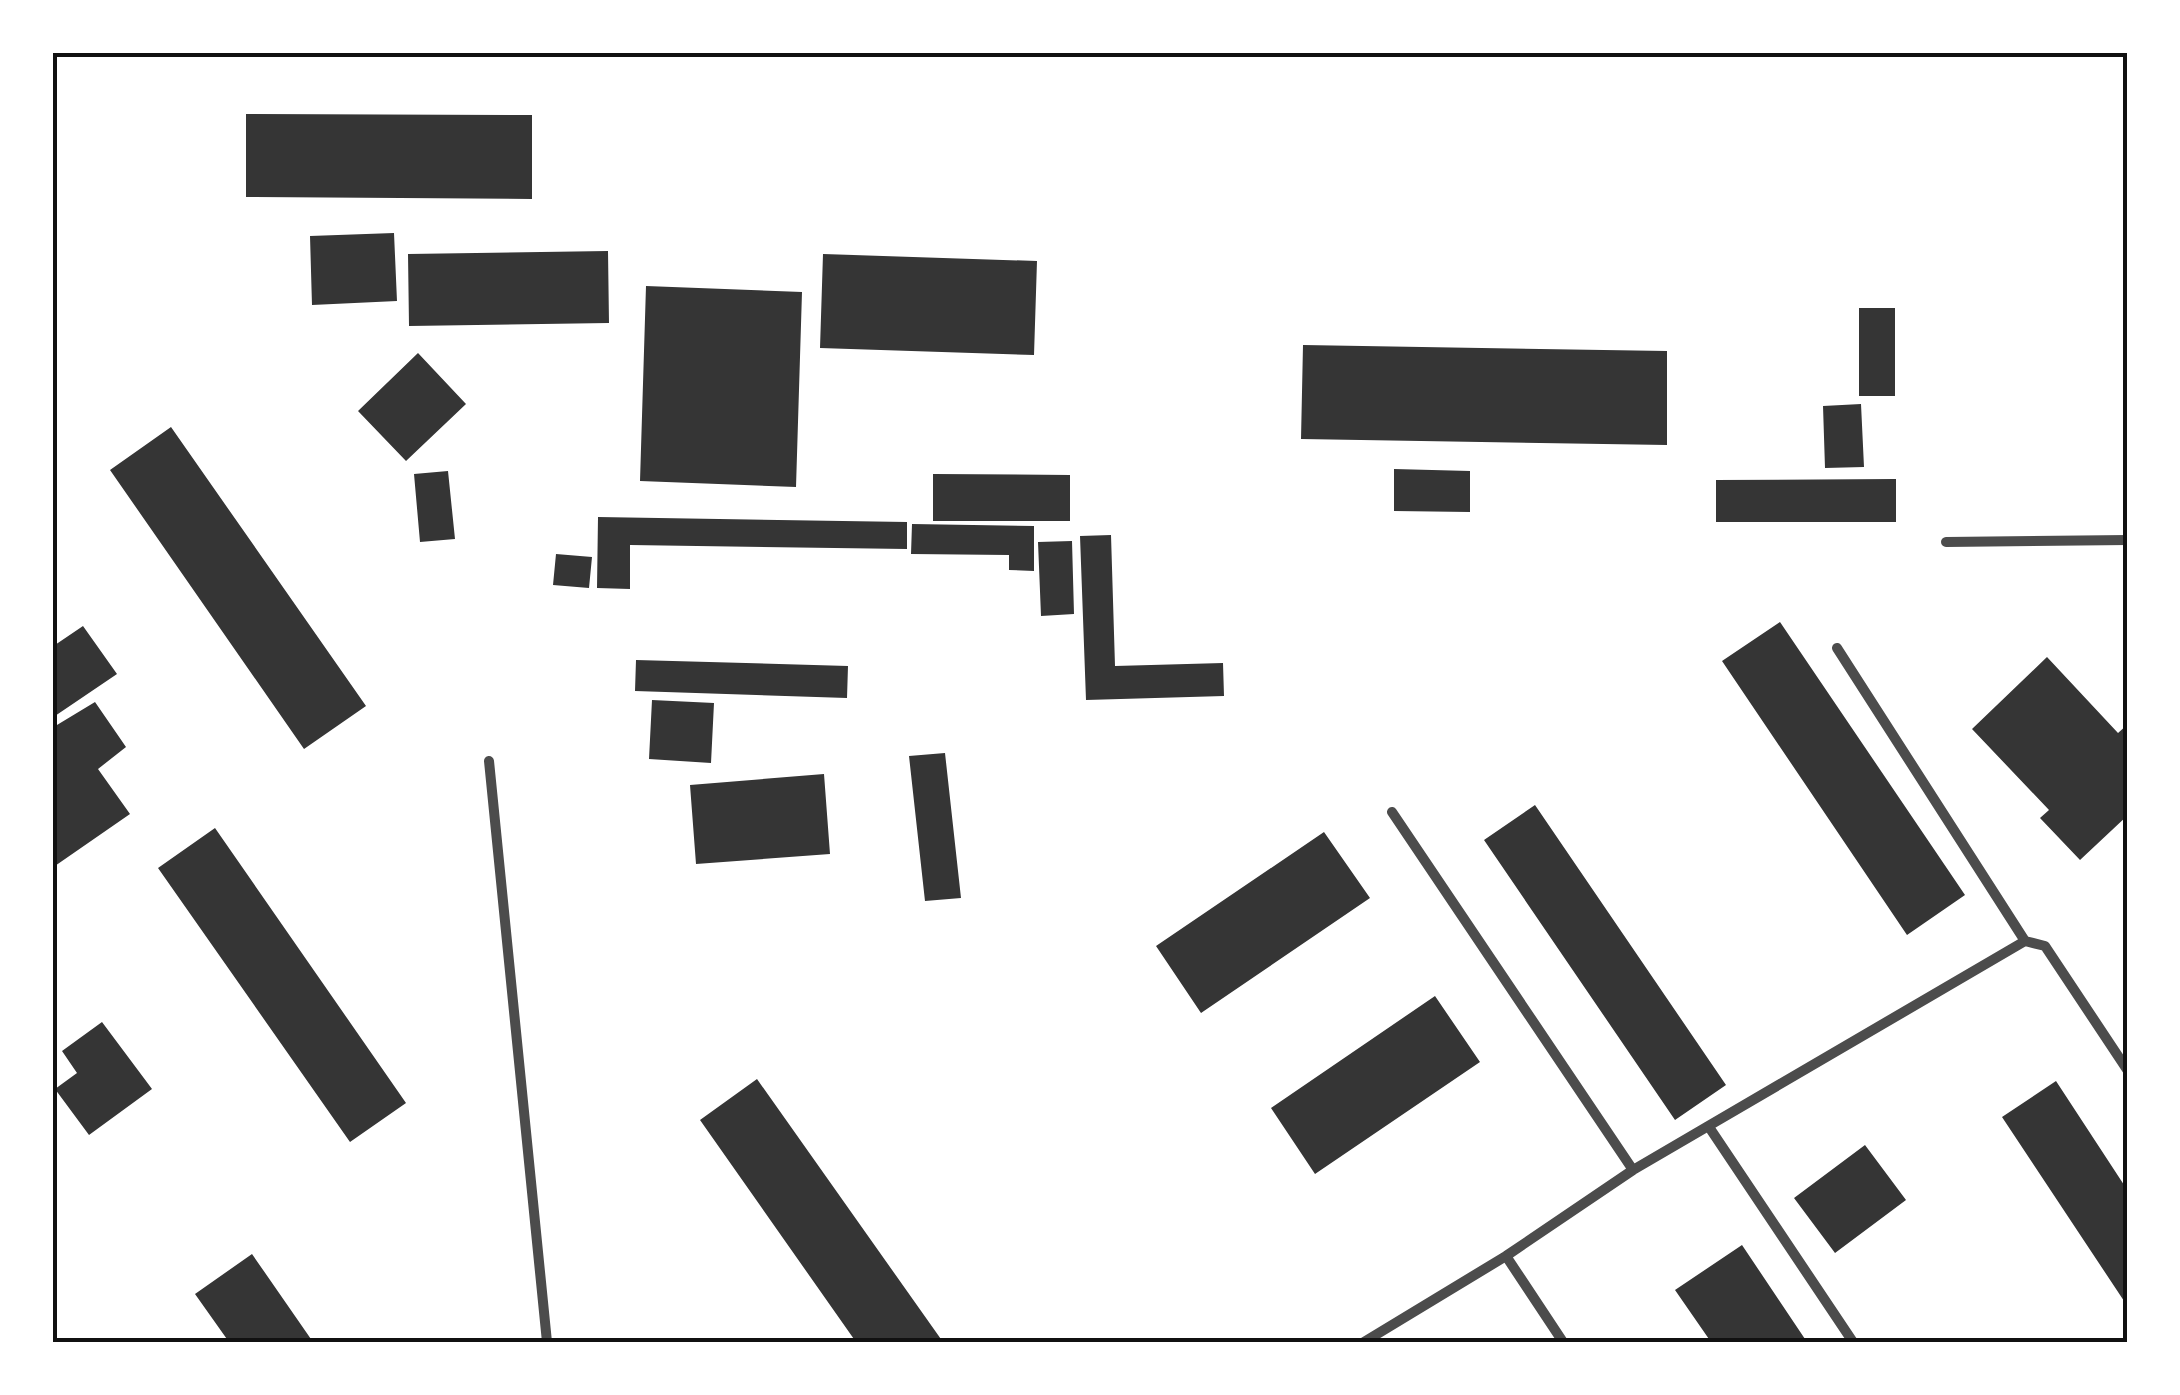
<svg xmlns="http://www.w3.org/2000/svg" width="2180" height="1395" viewBox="0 0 2180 1395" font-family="Lato,sans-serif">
	<rect width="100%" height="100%" fill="#fff"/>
	<!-- building -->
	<path fill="#353535" d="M246 114 532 115V199L246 197Z
		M394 233 397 301 312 305 310 236Z
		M608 251 609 323 409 326 408 254Z
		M823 254 1037 261 1034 355 820 348Z
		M646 286 802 292 796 487 640 481Z
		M1859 308H1895V396H1859Z
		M1303 345 1667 351V445L1301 439Z
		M418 353 466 404 406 461 358 411Z
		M1861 404 1864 467 1825 468 1823 406Z
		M171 427 366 706 304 749 110 470Z
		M1394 469 1470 471V512L1394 511Z
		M448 471 455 539 420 542 414 474Z
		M933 474 1070 475V521H933Z
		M1896 479V522H1716V480Z
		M598 517 907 522V549L630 545V589L597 588Z
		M912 524 1034 526V571L1009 570V555L911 554Z
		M1111 535 1115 666 1223 663 1224 696 1086 700 1080 536Z
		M1072 541 1074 614 1041 616 1038 542Z
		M556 554 592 557 589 588 553 585Z
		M1780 622 1965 895 1907 935 1722 661Z
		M83 626 117 674 52 718V647Z
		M2047 657 2118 733 2128 724V815L2080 860 2040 818 2049 810 1972 729Z
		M636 660 848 666 847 698 635 691Z
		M652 700 714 703 711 763 649 759Z
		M95 702 126 747 98 769 130 814 52 868V728Z
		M945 753 961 898 925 901 909 756Z
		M824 774 830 854 696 864 690 785Z
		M1535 805 1726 1085 1675 1120 1484 840Z
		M215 828 406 1103 350 1142 158 868Z
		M1324 832 1370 898 1201 1013 1156 946Z
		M1435 996 1480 1062 1315 1174 1271 1108Z
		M102 1022 152 1089 89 1135 55 1089 77 1073 62 1051Z
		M757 1079 943 1342H856L700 1120Z
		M2056 1081 2128 1191V1307L2002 1117Z
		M1865 1145 1906 1200 1835 1253 1794 1198Z
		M1742 1245 1807 1342H1711L1675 1290Z
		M252 1254 313 1342H229L195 1294Z"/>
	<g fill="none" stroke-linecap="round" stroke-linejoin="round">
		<!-- minor -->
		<path stroke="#4c4c4c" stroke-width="10" d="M1946 542 2128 540
			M1837 648 2025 941
			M489 761 547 1342
			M1392 812 1633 1170
			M1709 1127 1853 1342
			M1506 1256 1563 1342
			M1364 1342 1506 1256 1633 1170 2025 941 2045 946 2128 1071"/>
	</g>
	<!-- border -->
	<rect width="2180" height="1395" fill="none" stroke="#ffffff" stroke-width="110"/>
	<rect x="55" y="55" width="2070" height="1285" fill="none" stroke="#111" stroke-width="4"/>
</svg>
